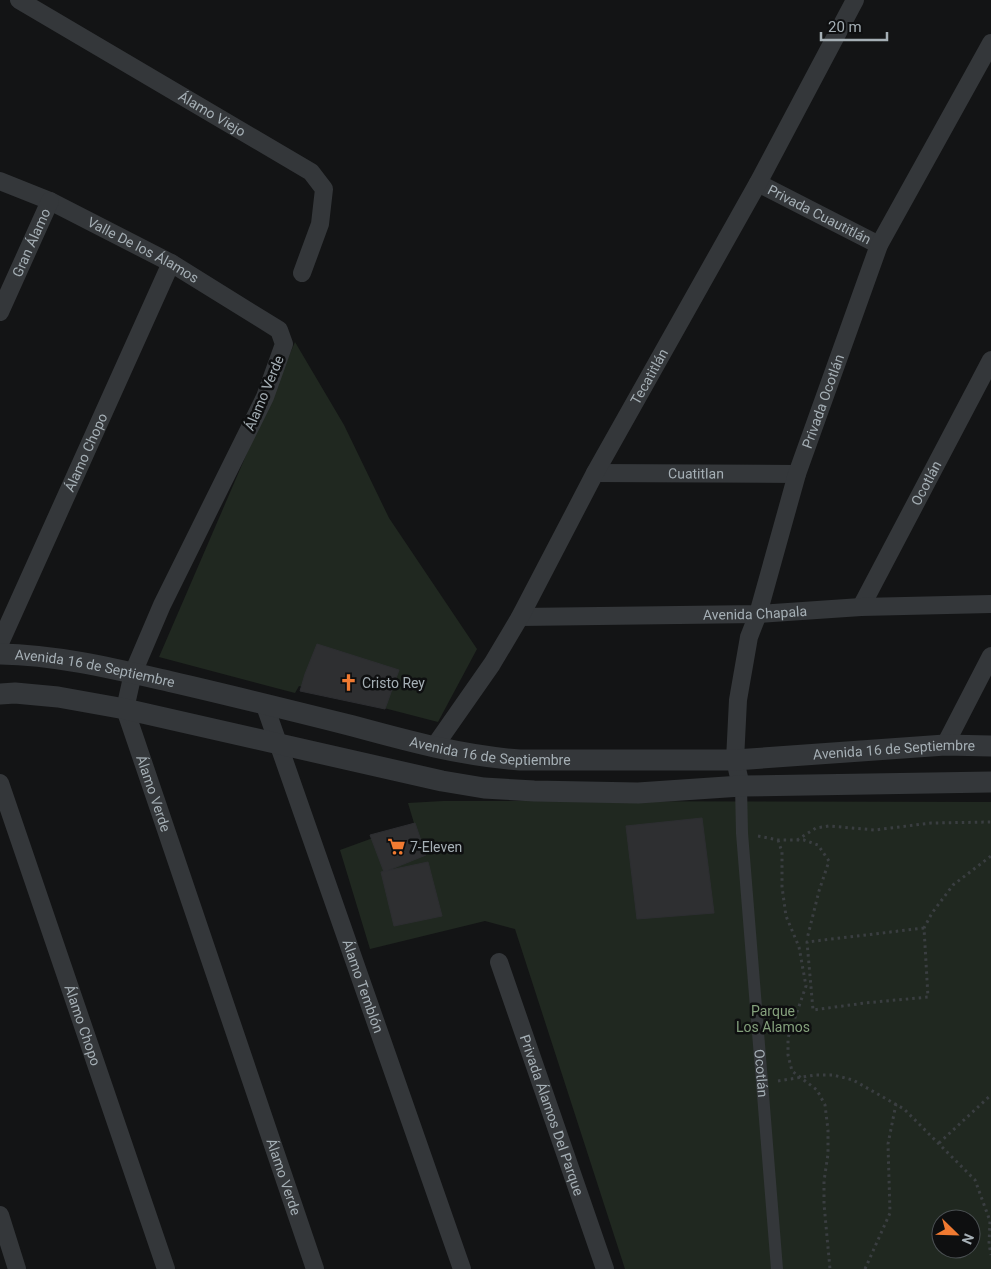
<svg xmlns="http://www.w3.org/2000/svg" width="991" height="1269" viewBox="0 0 991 1269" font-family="Roboto,sans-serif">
	<rect width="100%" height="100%" fill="#131415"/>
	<!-- green -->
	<path fill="#202820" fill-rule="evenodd" d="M295 342 344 425 389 518 477 649 438 722 299 686 295 693 159 657Z
		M443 801 991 802V1269H625L515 929 485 921 370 949 340 850 414 823 408 803ZM941 1219H971V1249H941Z"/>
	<!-- building -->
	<path fill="#2e2f31" stroke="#2d2e31" d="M317 644 399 670 385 709 300 691 305 674Z
		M702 818 714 913 637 919 626 826Z
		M415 823 426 855 384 872 370 835Z
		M428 862 442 916 394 926 381 872Z"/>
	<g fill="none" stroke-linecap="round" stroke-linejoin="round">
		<!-- path -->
		<path stroke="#3a3e41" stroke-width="3" stroke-dasharray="2.5 4" stroke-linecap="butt" d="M758 836 778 840H804L818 845 829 861 819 891 807 939
			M778 840 782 852V887L786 916 799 947 806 986 788 1038V1055L792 1071 817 1090 825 1105 828 1130V1154L824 1181V1204L830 1269
			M797 840 816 828 829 826 875 830 931 823 991 822
			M924 928 807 942 813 1010 865 1003 928 997 924 928 932 913 953 885 991 856
			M778 1081 815 1075H833L853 1080 904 1109 975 1180 990 1221 989 1244 991 1255
			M939 1143 991 1095
			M865 1269 890 1213 888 1144 896 1104"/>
		<!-- pedestrian -->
		<path stroke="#34373a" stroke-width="12" id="s1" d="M741 786 742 833 777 1269"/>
		<!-- minor -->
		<g stroke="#34373a" stroke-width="18">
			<path id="s2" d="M19 0 311 172 324 189 320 224 302 273"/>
			<path id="s3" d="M0 181 50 201 171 263 279 330 284 344 265 397 162 605 133 673 125 709 315 1269"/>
			<path id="s4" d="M758 183 879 245"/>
			<path id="s5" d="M0 312 50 201"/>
			<path id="s6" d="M595 473 797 474"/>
			<path id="s7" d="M861 607 991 360"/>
			<path id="s8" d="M520 617 758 614 861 607 991 604"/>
			<path id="s9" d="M0 643 171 263"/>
			<path id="s10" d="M264 703 462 1269"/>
			<path d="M945 745 991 656"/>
			<path id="s11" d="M434 747 492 664 520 617 595 473 758 183 855 0"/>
			<path id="s12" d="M0 783 166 1269"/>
			<path id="s13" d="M741 786 735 760 738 700 749 637 758 614 797 474 879 245 991 43"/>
			<path id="s14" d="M499 962 605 1269"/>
			<path d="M0 1215 17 1269"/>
		</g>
		<!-- tertiary -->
		<g stroke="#34373a" stroke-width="21">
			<path id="s15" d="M0 654C58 655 115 669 172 682 233 696 293 711 353 726 408 741 463 756 520 760H735L945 745 991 746"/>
			<path d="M0 694 15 693 58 697 125 709 442 781 484 788 534 791 638 793 741 786 991 782"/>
		</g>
	</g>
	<!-- icons -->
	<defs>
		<symbol id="church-bare" viewBox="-9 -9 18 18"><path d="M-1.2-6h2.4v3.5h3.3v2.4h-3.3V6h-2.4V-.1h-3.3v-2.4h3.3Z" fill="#f07a31" stroke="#0e0f10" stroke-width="2.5" paint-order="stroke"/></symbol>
		<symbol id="supermarket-bare" viewBox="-9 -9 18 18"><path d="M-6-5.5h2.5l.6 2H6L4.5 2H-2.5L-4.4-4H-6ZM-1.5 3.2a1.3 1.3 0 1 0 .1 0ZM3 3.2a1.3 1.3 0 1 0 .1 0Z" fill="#f07a31" stroke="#0e0f10" stroke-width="2.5" paint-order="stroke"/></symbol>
	</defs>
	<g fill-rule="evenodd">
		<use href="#church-bare" x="336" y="670" width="25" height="25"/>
		<use href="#supermarket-bare" x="384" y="834" width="25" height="25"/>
	</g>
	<g text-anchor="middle" stroke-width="5" stroke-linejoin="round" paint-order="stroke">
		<!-- street labels -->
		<g font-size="14" fill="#a5afb5" stroke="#0e0f10">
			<text dy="5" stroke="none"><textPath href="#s2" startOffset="224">Álamo Viejo</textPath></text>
			<text dy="5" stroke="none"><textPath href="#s4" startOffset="69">Privada Cuautitlán</textPath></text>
			<text dy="5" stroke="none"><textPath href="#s5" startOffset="76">Gran Álamo</textPath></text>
			<text dy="5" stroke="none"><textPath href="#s3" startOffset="159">Valle De los Álamos</textPath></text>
			<text dy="5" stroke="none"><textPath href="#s11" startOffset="429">Tecatitlán</textPath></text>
			<text transform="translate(264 393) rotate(-67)" y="5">Álamo Verde</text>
			<text dy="5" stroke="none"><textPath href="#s13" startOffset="398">Privada Ocotlán</textPath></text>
			<text dy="5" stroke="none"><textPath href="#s9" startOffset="209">Álamo Chopo</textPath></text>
			<text dy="5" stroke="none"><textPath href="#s6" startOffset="101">Cuatitlan</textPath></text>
			<text dy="5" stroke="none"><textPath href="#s7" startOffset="140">Ocotlán</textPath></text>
			<text dy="5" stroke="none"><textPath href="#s8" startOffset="235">Avenida Chapala</textPath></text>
			<text dy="5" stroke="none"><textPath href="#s15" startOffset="96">Avenida 16 de Septiembre</textPath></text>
			<text dy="5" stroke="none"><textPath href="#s15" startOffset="501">Avenida 16 de Septiembre</textPath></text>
			<text dy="5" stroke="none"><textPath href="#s15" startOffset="906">Avenida 16 de Septiembre</textPath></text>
			<text dy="5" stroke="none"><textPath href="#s3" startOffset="820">Álamo Verde</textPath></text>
			<text dy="5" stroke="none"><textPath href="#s10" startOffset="300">Álamo Temblón</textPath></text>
			<text dy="5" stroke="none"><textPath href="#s12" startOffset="256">Álamo Chopo</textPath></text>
			<text dy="5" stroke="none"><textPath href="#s1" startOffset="288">Ocotlán</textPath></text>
			<text dy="5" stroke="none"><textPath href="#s14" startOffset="162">Privada Álamos Del Parque</textPath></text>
			<text dy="5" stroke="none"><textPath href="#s3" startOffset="1225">Álamo Verde</textPath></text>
		</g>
		<!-- poi labels -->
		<g font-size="14" fill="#a5afb5" stroke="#0e0f10" text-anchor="start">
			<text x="362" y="688">Cristo Rey</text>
			<text x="410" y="852">7-Eleven</text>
		</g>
		<!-- park labels -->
		<g font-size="14" fill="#84a07c" stroke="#0e0f10">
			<text x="773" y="1016">Parque<tspan x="773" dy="16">Los Alamos</tspan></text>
		</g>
	</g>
	<!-- north arrow -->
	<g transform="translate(956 1234) rotate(113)"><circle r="24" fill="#0e0f10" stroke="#4a4f52"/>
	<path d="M0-4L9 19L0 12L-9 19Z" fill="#f07a31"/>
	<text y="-8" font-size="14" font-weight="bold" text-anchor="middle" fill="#a5afb5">N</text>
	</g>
	<!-- scale -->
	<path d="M821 32v8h66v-8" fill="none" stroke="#a5afb5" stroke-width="2.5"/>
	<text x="828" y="32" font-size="15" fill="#a5afb5" stroke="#0e0f10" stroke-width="4" paint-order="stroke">20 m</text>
</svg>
